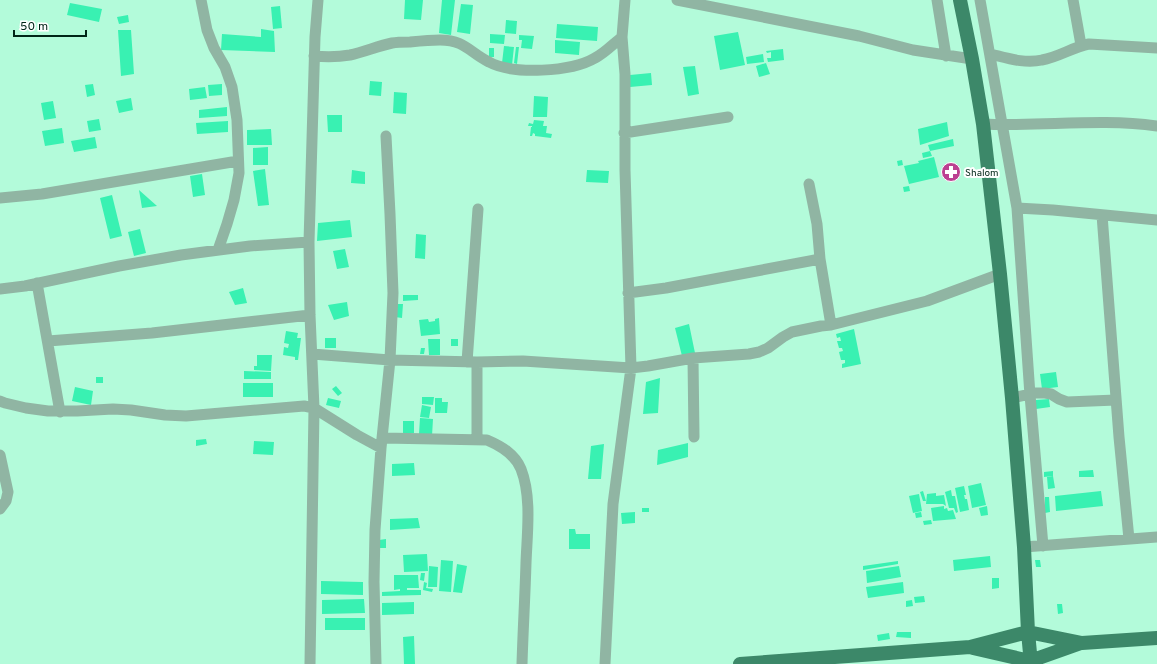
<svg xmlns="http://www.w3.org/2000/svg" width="1157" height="664" viewBox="0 0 1157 664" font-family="Overpass,sans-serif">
	<rect width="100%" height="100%" fill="#b3fbda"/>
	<!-- building -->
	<path fill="#39f1b2" d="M405 0H423L421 20 404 19Z
		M442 0H455L451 35 439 33Z
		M70 3 102 9 99 22 67 15Z
		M461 4 473 5 470 34 457 32Z
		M280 6 282 28 273 29 271 7Z
		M128 15 129 22 119 24 117 17Z
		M506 20 517 21 516 34 505 33Z
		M557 24 598 27 597 41 556 38Z
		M261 29 274 31 275 52 221 50 222 34 261 37Z
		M118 30H131L134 74 121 76Z
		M738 32 745 65 720 70 714 36Z
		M490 34 505 35 504 44 490 43Z
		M519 35 534 36 532 49 521 48 522 40H519Z
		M555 40 580 42 579 55 555 53Z
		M504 46 514 47 512 65 502 63Z
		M516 47H519L517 64 514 63Z
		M489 48H494V57H489Z
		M783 49 784 60 768 62 767 58H771V52L767 53 766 51Z
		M763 54 764 62 747 64 746 57Z
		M766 63 770 74 759 77 756 66Z
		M695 66 699 94 688 96 683 67Z
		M651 73 652 85 630 87V75Z
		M370 81 382 82 381 96 369 95Z
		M93 84 95 95 87 97 85 85Z
		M222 84V95L209 96 208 85Z
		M205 87 207 98 190 100 189 89Z
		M394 92 407 93 406 114 393 113Z
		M534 96 548 97 547 117H533Z
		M131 98 133 110 119 113 116 101Z
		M53 101 56 118 44 120 41 103Z
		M227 107V116L199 118V110Z
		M327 115H342V132H328Z
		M99 119 101 130 89 132 87 121Z
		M534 120 544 121 543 126H547L546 133 552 134 551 138 535 136V134L533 133 532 136H530L531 127H532V126H528L529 123 533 124Z
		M228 121V132L197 134 196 123Z
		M947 122 949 136 920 145 918 129Z
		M62 128 64 143 45 146 42 131Z
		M271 129 272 145H247V130Z
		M95 137 97 148 74 152 71 141Z
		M953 139 954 146 930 151 928 145Z
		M268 147V165H253V148Z
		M930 151 932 156 923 158 922 153Z
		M934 157 939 177 909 184 904 166 919 163 918 161Z
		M902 160 903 165 898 166 897 161Z
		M955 167 957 177 944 179 943 170Z
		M265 169 269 205 258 206 253 171Z
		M352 170 365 172V184L351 183Z
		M587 170 609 171 608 183 586 182Z
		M202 174 205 195 193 197 190 176Z
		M909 186 910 191 904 192 903 187Z
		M139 190 157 206 142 208Z
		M112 195 122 236 110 239 100 198Z
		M350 220 352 237 317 241 318 223Z
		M140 229 146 253 134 256 128 232Z
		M416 234 426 235 425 259 415 258Z
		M345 249 349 267 337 269 333 251Z
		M243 288 247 303 235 305 229 292Z
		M403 295H418V300L403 301Z
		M347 302 349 316 334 320 328 305Z
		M395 304H403L402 318 395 317Z
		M439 318 440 334 421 336 419 320 428 319 429 322 435 321V319Z
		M689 324 695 353 682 356 675 328Z
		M854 329 861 364 842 368V364L845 363V360H841L839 352 843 351 842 348H839L837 341H841L840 337 837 338 836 334Z
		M286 331 298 333 297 338H301L298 360H295V357L283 355 284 347 288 348 289 344 284 343Z
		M325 338H336V348H325Z
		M428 339H440V355H429Z
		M451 339H458V346H451Z
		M421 348H425L424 354H420Z
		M257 355H272L271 371 254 370V366H257Z
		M244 371 271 372V379H244Z
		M1056 372 1058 387 1042 389 1040 374Z
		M96 377H103V383H96Z
		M660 378 658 413 643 414 646 382Z
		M243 383H273V397H243Z
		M336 386 342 393 338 396 332 389Z
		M75 387 93 391 91 405 72 401Z
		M422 397H434L433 405 422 404Z
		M328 398 341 401 339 408 326 405Z
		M435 398H442V402H448L447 413H435Z
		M1049 399 1050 407 1036 409V400Z
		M422 405 431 407 429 418 420 417Z
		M420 418 433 419 432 436 419 434Z
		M403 421H414V433H403Z
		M206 439 207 444 196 446V440Z
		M254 441 274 442 273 455 253 454Z
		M688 443V457L657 465 658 450Z
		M604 444 601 479H588L591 446Z
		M414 463 415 475 392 476V464Z
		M1093 470 1094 477H1079V471Z
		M1053 471V476L1044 477V472Z
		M1053 476 1055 488 1048 489 1047 477Z
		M981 483 986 505 972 508 968 486Z
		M964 486 966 495H964L965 499H967L969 510 960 512 955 488Z
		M951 490 952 496H955L958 512 956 513 954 508H949L945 492Z
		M923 491 926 501H923L920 492Z
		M1101 491 1103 506 1056 511 1055 496Z
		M936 493V496L944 495 946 506 943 504H926L927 494Z
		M919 494 922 511 913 513 909 496Z
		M1045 497H1049L1050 512 1045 513Z
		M944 506V509L947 508 948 511 953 510 956 519 933 521 931 508Z
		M987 506 988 515 981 516 979 508Z
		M642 508H649V512H642Z
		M635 512V523L622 524 621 513Z
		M921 512 922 517 916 518 915 513Z
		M418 518 420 528 390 530V519Z
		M931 520 932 524 924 525 923 521Z
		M569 529H575L576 534H590V549H569Z
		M386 539V548H379V540Z
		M427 554 428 571 404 572 403 555Z
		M990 556 991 567 954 571 953 560Z
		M441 560 453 561 451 592 439 591Z
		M1035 560H1040L1041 567H1036Z
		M898 561V564L863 570V566Z
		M457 564 467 566 462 593 453 592Z
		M429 566 438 567 437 587H428Z
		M899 566 901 577 867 583 866 571Z
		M421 573H425L424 581 420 580Z
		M394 575H418L419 588H407V590H421V595L382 596V592L400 591V589L394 590Z
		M992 578H999V588L992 589Z
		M321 581 363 582V595L321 594Z
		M424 582 427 583 426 588 433 589 432 592 423 590Z
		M903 582 904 593 868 598 866 587Z
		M924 596 925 602 915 603 914 597Z
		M364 599 365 613 322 614V600Z
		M912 600 913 606 906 607V601Z
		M414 602V614L382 615V603Z
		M1057 604H1062L1063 613 1058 614Z
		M325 618H365V630H325Z
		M897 632H911V638L896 637Z
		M889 633 890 639 878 641 877 635Z
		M414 636 415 664H404L403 637Z"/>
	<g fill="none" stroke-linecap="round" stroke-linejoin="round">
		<!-- minor -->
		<path stroke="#90b5a3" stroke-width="11" d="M201 0 207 30 214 48 225 67 232 87 237 120 239 173 234 200 227 224 218 250
			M677 0 859 36 913 50 972 59
			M937 0 946 56
			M980 0 1017 208 1030 395 1043 546
			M1073 0 1081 45
			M990 54C1007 58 1025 64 1042 60 1059 57 1073 47 1089 44L1157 48
			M314 56C326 57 338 57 350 55 364 52 378 46 392 43 397 42 404 42 410 42 420 41 430 40 440 40 465 40 469 52 489 62 513 75 571 72 595 58 605 53 613 44 622 37
			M983 124C1041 127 1099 118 1157 126
			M624 133 728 117
			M809 184 817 224 820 259 831 325
			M0 198 42 194 238 161
			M1017 208 1053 210 1157 220
			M1102 215 1119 437 1129 539
			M37 283 60 412
			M0 289 25 286 119 266 181 255 250 246 309 242
			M628 293 666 288 820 259
			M48 341 152 333 310 315
			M312 354 390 360 477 362 523 361 631 368 648 366 693 358 749 354 759 352 768 348 783 337 792 332 821 326 831 325 927 301 1000 274
			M693 358 694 437
			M467 362 478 209
			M477 362V440
			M1012 398 1035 393H1045L1051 394 1059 399 1067 402 1116 400
			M0 401 5 403 26 408 48 411H77L113 409 131 410 165 415 186 416 304 406 314 408 357 435 381 448
			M383 438 487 440C501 446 515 454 521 469 532 497 527 534 526 563 525 597 523 630 522 664
			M0 455 8 492 6 501 0 509
			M1024 547 1157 537
			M310 664 314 408 310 315 309 242 315 37 318 0
			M376 664 374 582 375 530 381 448 390 360 393 293 390 214 386 136
			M605 664 613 504 631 368 625 170V74L622 37 625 0"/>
		<!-- major -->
		<path stroke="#3c8869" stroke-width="14" d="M960 0 972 59 983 124 1000 274 1012 398 1024 547 1028 632 1031 664
			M973 648 1030 661 1081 643
			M740 664 970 647 1028 632 1082 643 1157 638"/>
	</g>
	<!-- icons -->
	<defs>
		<symbol id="pharmacy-disc" viewBox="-11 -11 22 22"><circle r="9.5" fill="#bc4091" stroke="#fff"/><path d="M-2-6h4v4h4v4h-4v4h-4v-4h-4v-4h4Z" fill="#fff"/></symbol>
	</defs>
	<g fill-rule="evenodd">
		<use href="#pharmacy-disc" x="940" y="161" width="22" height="22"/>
	</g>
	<g text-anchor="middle" stroke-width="4" stroke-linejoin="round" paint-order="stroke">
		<!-- poi labels -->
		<g font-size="10" fill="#002517" stroke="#fff" text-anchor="start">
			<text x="965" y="176">Shalom</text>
		</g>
	</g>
	<!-- scale -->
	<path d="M14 30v6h72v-6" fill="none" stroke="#002517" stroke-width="2"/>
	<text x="20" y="30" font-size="12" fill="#002517" stroke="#ffffff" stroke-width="3" paint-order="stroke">50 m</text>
</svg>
